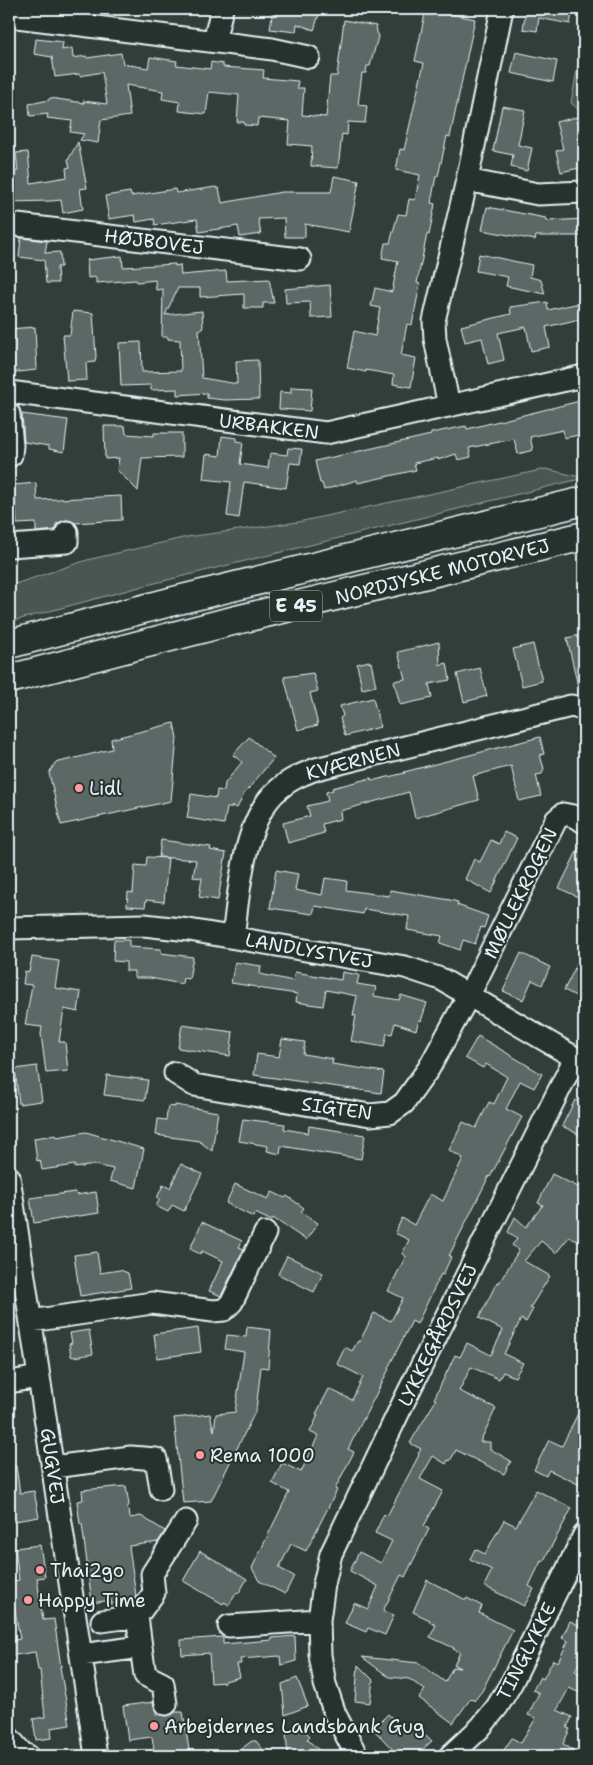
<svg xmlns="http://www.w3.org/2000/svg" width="593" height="1765" viewBox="0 0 593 1765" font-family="'Shantell Sans',sans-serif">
	<rect width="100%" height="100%" fill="#323e39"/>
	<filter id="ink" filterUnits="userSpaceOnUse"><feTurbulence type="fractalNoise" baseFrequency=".02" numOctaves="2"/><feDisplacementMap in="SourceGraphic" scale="10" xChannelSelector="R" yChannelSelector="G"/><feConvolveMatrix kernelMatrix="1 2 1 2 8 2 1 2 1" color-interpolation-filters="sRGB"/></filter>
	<g filter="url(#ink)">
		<!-- green -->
		<path fill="#495651" stroke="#98a4a4" d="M584 32V114L571 103Z
			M546 469 584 478 147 585 9 622V586L87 560 187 537 298 522Z"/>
		<!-- building -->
		<path fill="#5c6865" stroke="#e8f1f8" d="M273 9H312L320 11 314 30 297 24 296 32 270 29Z
			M426 9 475 19 450 137 447 136 438 176H436L431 203 435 204 429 235 427 234 417 283 420 284 412 325 407 324 401 355 416 358 411 387 393 384 394 375 366 370V372L347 368 354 331 375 336 380 308 371 306 375 288 392 292 398 261 382 258 385 243H390L398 214 406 215 409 199 415 200 420 175 396 170 400 149 404 150 424 63 415 61Z
			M526 9H573L570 24 539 18 537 31 523 29Z
			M344 20 376 26 378 37 370 66H367L366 73H362L358 105 367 106 365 123 348 122 347 135 342 134 338 168 311 166 312 146 288 144 290 121 258 118 257 126 244 125V122H237L239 95 209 92 206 114 179 111 180 102 162 99 163 91 126 85 130 116 101 120 98 143 80 140 84 134 70 132 72 121 47 118 48 114 30 116 29 104 49 100 50 98 84 103 83 101 107 104 102 72 80 76 79 74 55 77 52 57 34 54 36 39 63 42 62 50 72 48 73 58 86 56 87 58 121 53 123 64 148 68 150 57 177 61 176 65 210 69 211 62 223 64V67L264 70 263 78 298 81 297 88H304L302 115 326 117 330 76H337Z
			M516 52 557 61 553 82 511 73Z
			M502 106 525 110 518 145 532 148 527 171 511 167 513 155 493 151Z
			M577 117 584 146V167L561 172 556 151 563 149 556 122Z
			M78 142 87 188 80 189 83 209 63 213 61 200 51 201 9 202V172L18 171 16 153 28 152 31 183 67 177 66 168 70 167 68 160Z
			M334 176 359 181 349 232 305 224V237H285L284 218 258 219 261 234 240 237 238 226 199 232 197 219 155 225 154 219 136 222 135 215 109 219 105 196 130 192 131 196 175 189 176 193 216 187 217 189 219 188 222 203 282 192H331Z
			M487 207 546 218 547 221 584 219V236H536L535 240 482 230Z
			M21 238 47 241 45 253 60 252 61 267H57L58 283H46L44 260 19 257Z
			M479 254 532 265 530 277 541 280 545 294 506 286 508 277 476 271Z
			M122 256 123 267 175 264V266L180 265 181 275 226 271 227 281 269 279 274 303H263V308H244V294L200 297V288H178L165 315 202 311 203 326 202 329H199L202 378 237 384 236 361 258 360 259 399 225 400 207 398V393L177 395V389L151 390V385L121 386 119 343 141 342 142 372 181 371 180 340 168 339V337H162L163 289 156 290 155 280 137 282 136 280 96 283V277L88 278 87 260Z
			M330 285 332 317 311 318 310 302 286 303 285 289Z
			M547 302 548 310 584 302V318L546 327 550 347 531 351 526 327 498 333 504 360 488 364 482 338 465 342 461 326 511 314 510 307Z
			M73 311 93 313 96 356 95 362 86 363 87 380 67 381 63 335H70Z
			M35 327 37 370 9 373V329Z
			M291 387 312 388 310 411 279 409 280 392 291 393Z
			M584 400V434L564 438 563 430 530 437 533 450 518 454 514 439 469 448 471 457 458 460 456 454 438 460V458L414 463 416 470 358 483 357 480 324 490 322 483H320L315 461 431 435V433L466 426 467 429Z
			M22 414 68 420 64 452 49 449V446L24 442Z
			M104 426H125L126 434 154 436V433H182V457L142 458 138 491 117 470 119 458 105 459Z
			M222 436 237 438V441L243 442 240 464 268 468 270 453 287 455 288 448 302 449 300 464 290 463 286 488 244 482 239 518 227 516 231 482 203 479 206 454 220 456Z
			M36 483 37 500 121 496 122 520 75 523 67 520 56 524 55 530 36 532V523L17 524 14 485Z
			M584 634V690L579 691 567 638Z
			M439 642 440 665 447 663 450 680 429 684 432 698 400 705 394 681 405 679 398 652Z
			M533 644 542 681 522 686 513 649Z
			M369 661V663L371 662 376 686 362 689 357 664Z
			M480 668 487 696 464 702 457 674Z
			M313 673 318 691 310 693 318 725 298 730 284 677Z
			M373 698 380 727 345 736 340 718 343 716 340 706Z
			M174 723 177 738 171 801 61 825 49 773 55 763 112 749 111 739Z
			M249 737 274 758 244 794 237 808 232 806 231 808H227L224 824 187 818 191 794 216 798 217 790 224 791 225 783 242 762 233 755Z
			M540 737 544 754 540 755 544 769 542 774 536 775 541 796 519 801 511 766 473 776 479 800 415 818 409 792 340 811 341 819 322 824 324 833 288 843 283 823 310 816 307 806 328 801 326 792 333 790 332 788 371 778 372 780H375L405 773 404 772Z
			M504 832 517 838 491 893 465 879 474 859 480 862 491 840 499 844Z
			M584 837V884L578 897 559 888Z
			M161 840 211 847 210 850 226 853 218 900 199 897 202 878 193 877 196 860 159 857Z
			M147 857 168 858 164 902 146 900 145 907 127 906 128 892 133 893 135 865 146 866Z
			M276 870 298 874 295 890 322 895 325 878 347 881 346 890 389 896 390 890 450 900 458 902 457 905 488 916 484 928 481 927 475 944 463 940 460 950 440 943 442 936 407 930 409 916 364 909 363 914 315 906 313 914 270 908Z
			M114 940H129V947L161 949V953L193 957 189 979 183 978 182 984 150 978H134V971H126V962L113 961Z
			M584 950V1000L564 990Z
			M521 953 550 967 542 985 532 980 523 1000 503 991Z
			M32 957 59 961 55 988 81 992 78 1012 64 1009 59 1042H65L68 1071 46 1073 41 1034 42 1027 25 1025 32 985 23 984 25 971 29 972Z
			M235 962 261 966 260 974 293 981 295 972 341 980 342 972 359 975 357 984 376 987 374 996 399 1000 401 995 427 1003 421 1021 419 1020 416 1030 395 1023 392 1034 387 1033 384 1047 351 1041 356 1016 353 1015 357 996 326 990 323 1006 296 1002 297 994 257 988V987L231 983Z
			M182 1025 233 1032 230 1056 178 1048Z
			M478 1036 542 1074 534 1088 520 1081 506 1109 522 1117 490 1177 489 1176 449 1256 451 1257 443 1275 441 1274 417 1324 412 1321 388 1368 389 1369 348 1449 354 1452 335 1489 337 1490 306 1551 291 1544 279 1568 294 1576 285 1594 259 1581 252 1568 289 1492 272 1483 282 1463 301 1472 318 1436 310 1432 318 1415 316 1414 329 1389 352 1400 363 1377 337 1364 345 1347 352 1351 358 1341H360L374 1313 391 1321 403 1298 388 1291 406 1256 402 1254 409 1240 395 1233 402 1218 414 1225 430 1194 443 1201 463 1158 449 1150 463 1122 476 1128 489 1102 494 1104 507 1077 486 1064 483 1068 465 1058Z
			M282 1039 305 1042 303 1054 333 1059 332 1064 384 1072 381 1093 254 1075 257 1054 279 1057Z
			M37 1066 42 1101 19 1104 15 1069Z
			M107 1075 148 1080 145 1100 104 1095Z
			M575 1100 584 1104V1137L562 1126Z
			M175 1105 218 1112 212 1151 199 1141 156 1135 158 1119 166 1120 168 1106 175 1107Z
			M243 1119 285 1124 284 1129 308 1133 309 1126 365 1135 361 1159 281 1146 280 1154 267 1151 268 1146 239 1141Z
			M86 1132 144 1149 136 1188 110 1181 113 1169 95 1165 75 1168V1165L42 1170 40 1160 37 1161 34 1138 56 1135 57 1137Z
			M181 1164 202 1174 184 1211 172 1205 168 1212 156 1206 160 1199 157 1198 163 1185 170 1188Z
			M552 1174 584 1190V1231L579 1242 569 1237 556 1253 541 1241 524 1261 550 1276 530 1308 533 1309 526 1322 521 1319 504 1354 523 1363 515 1377 503 1372 499 1379 471 1367 459 1391 496 1408 480 1442H490V1449L511 1461 504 1474 456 1450 450 1461 448 1460 446 1464 433 1456 420 1479 443 1491 424 1526 429 1529 405 1577 401 1575 383 1611 394 1615 385 1635 368 1628 366 1632 345 1623 354 1603 368 1609 378 1586 350 1571 359 1552 381 1563 392 1541 375 1533 384 1514 387 1516 419 1455 418 1454 421 1449 410 1443 436 1400 434 1399 455 1355 460 1357 467 1343 491 1355 503 1330 479 1318 497 1282 499 1283 519 1250 512 1245 517 1239 508 1232 515 1217 526 1227 543 1205 538 1203Z
			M235 1184 268 1199 272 1192 285 1198 287 1196 304 1208 301 1212 318 1223 306 1240 273 1218 272 1221 255 1213 253 1217 226 1203Z
			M75 1192 76 1195 96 1192 99 1213 34 1223 30 1198Z
			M202 1222 242 1241 239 1247 244 1249 221 1296 209 1291 223 1261 202 1251 200 1254 190 1249Z
			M97 1252 100 1273 120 1270 128 1273 131 1288 80 1296 74 1255Z
			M287 1256 323 1273 314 1292 278 1274Z
			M247 1327 271 1330 268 1368 261 1367 256 1410 211 1501 183 1503 174 1418 210 1414 214 1431 216 1414 235 1412 244 1352 225 1349 227 1335 246 1337Z
			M198 1328 201 1352 157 1358 154 1334Z
			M89 1330 93 1354 74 1357 71 1356 69 1344 72 1343 70 1333Z
			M584 1401V1487L549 1470 546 1476 534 1470 549 1440 562 1446Z
			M9 1466H16L20 1493 34 1491 39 1517 9 1522Z
			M126 1486 129 1505 127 1508 129 1510 130 1518 141 1516 165 1531 158 1542 129 1546 136 1596 133 1601 111 1604V1600L92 1603 82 1524H80L77 1501 83 1500 82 1490Z
			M536 1490 572 1508 543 1562 541 1561 529 1586 534 1589 524 1606 484 1586 492 1570 470 1559 475 1549 485 1554 504 1520 516 1526Z
			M40 1545 45 1577 37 1578 43 1620 54 1619 61 1667H60L70 1725 51 1728 52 1738 36 1740 33 1719 45 1717 40 1670H38L35 1652 9 1656V1641L20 1639 13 1599H9V1582L19 1580 15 1548Z
			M200 1551 247 1579 239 1593 237 1592 229 1605 224 1602 223 1604 183 1581Z
			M427 1580 466 1600 467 1598 482 1606 479 1613 513 1630 482 1691 474 1701 471 1698 453 1723 419 1698 425 1690 409 1679 389 1677 362 1657 419 1663 445 1682 453 1667 460 1668 454 1665 460 1652 453 1649 454 1648 430 1637 436 1625 429 1622 430 1620 413 1612Z
			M570 1621 584 1628V1653L575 1671 584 1676V1695L569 1688 557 1710 572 1717 567 1728 570 1729 563 1744 583 1756H500L512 1738 521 1743 536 1718 528 1715 539 1693 533 1690 540 1677 543 1679 553 1660 558 1662 568 1641 562 1638Z
			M295 1636 296 1661 281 1665 280 1656 240 1659 241 1664H237L240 1677 225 1681 226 1682 211 1683 209 1653 182 1655 181 1640 223 1637V1644L272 1640V1638Z
			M358 1665 373 1680 370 1703 355 1701Z
			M297 1678 308 1706 285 1715 282 1684Z
			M153 1702 156 1714 167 1716 175 1712H183L190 1756H155L152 1737 128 1740 123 1706Z
			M388 1714 408 1733 416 1725 432 1741 423 1749 431 1756H399L373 1729Z
			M298 1724 310 1736 307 1739 325 1756H288L286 1735Z
			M252 1741H256L268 1756H247L241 1749Z"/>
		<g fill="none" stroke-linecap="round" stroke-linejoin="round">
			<defs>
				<path id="minor" d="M9 16 272 49 309 57
					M214 41 222 9
					M467 180 538 194 584 192
					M9 224 300 259
					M9 392 326 433 584 376
					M449 406 435 339 434 321 467 180 502 9
					M9 414 12 445 11 455 9 456
					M9 546 67 542V532
					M9 928 144 925 189 930 405 967 441 979 584 1063
					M233 937C239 894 243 818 279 789 290 779 303 774 316 769L571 706 584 709
					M175 1073 194 1085 370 1115 390 1113 404 1103 429 1068 469 995 556 820 563 814 573 816 584 822
					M9 1177 96 1756
					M31 1321 152 1303 213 1311 224 1310 232 1302 265 1233
					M9 1382 39 1377
					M53 1467 131 1457 156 1459 161 1489
					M137 1616 154 1593 152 1574 186 1521
					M102 1621 137 1616 141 1647
					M229 1626 319 1620
					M81 1655 141 1647 145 1675 163 1684 166 1704
					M9 1738 22 1753 28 1756
					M357 1756 335 1714 325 1684 320 1655 319 1620 324 1584 331 1554 404 1401 575 1058
					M450 1756 480 1728 497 1707 512 1682 584 1535"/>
				<path id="highway" d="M9 644 174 601 584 501
					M9 679 224 623 584 536"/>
			</defs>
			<!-- minor casing -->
			<use href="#minor" stroke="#e8f1f8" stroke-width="25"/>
			<!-- highway casing -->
			<use href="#highway" stroke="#e8f1f8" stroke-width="31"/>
			<!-- minor -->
			<use href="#minor" stroke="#26332d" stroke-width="21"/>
			<!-- highway -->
			<use href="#highway" stroke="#26332d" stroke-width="28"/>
		</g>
	</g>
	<!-- markers -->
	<g fill="#ff9aa2" stroke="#26332d" stroke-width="2">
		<circle cx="79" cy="788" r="5"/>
		<circle cx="200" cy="1455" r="5"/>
		<circle cx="40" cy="1570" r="5"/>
		<circle cx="28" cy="1600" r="5"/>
		<circle cx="154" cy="1726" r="5"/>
	</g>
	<g text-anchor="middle" stroke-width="4" stroke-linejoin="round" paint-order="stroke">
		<!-- shield labels -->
		<rect fill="#26332d" stroke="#aeb8bb" stroke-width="1" x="270" y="590.5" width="52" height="31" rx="4"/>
		<g font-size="18" font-weight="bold" fill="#e8f1f8">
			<text x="296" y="612">E 45</text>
		</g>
		<!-- street labels -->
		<g font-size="19" fill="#e8f1f8" stroke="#26332d">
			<text transform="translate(154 241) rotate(7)" y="7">HØJBOVEJ</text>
			<text transform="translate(269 426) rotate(7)" y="7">URBAKKEN</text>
			<text transform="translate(442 571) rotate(-14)" y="7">NORDJYSKE MOTORVEJ</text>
			<text transform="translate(353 761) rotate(-15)" y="7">KVÆRNEN</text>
			<text transform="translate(520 893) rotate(-64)" y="7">MØLLEKROGEN</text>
			<text transform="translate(309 950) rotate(10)" y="7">LANDLYSTVEJ</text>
			<text transform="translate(337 1108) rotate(8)" y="7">SIGTEN</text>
			<text transform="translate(437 1335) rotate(-64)" y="7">LYKKEGÅRDSVEJ</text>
			<text transform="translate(53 1466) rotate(82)" y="7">GUGVEJ</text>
			<text transform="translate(526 1651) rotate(-63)" y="7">TINGLYKKE</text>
		</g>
		<!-- poi labels -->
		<g font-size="19" fill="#e8f1f8" stroke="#26332d" text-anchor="start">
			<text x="89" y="795">Lidl</text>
			<text x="210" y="1462">Rema 1000</text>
			<text x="50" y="1577">Thai2go</text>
			<text x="38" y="1607">Happy Time</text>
			<text x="164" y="1733">Arbejdernes Landsbank Gug</text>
		</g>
	</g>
	<!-- margin -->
	<rect width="593" height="1765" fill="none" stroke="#26332d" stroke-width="30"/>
	<rect x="15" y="15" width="563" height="1735" fill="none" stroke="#e8f1f8" stroke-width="2" filter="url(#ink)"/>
</svg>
